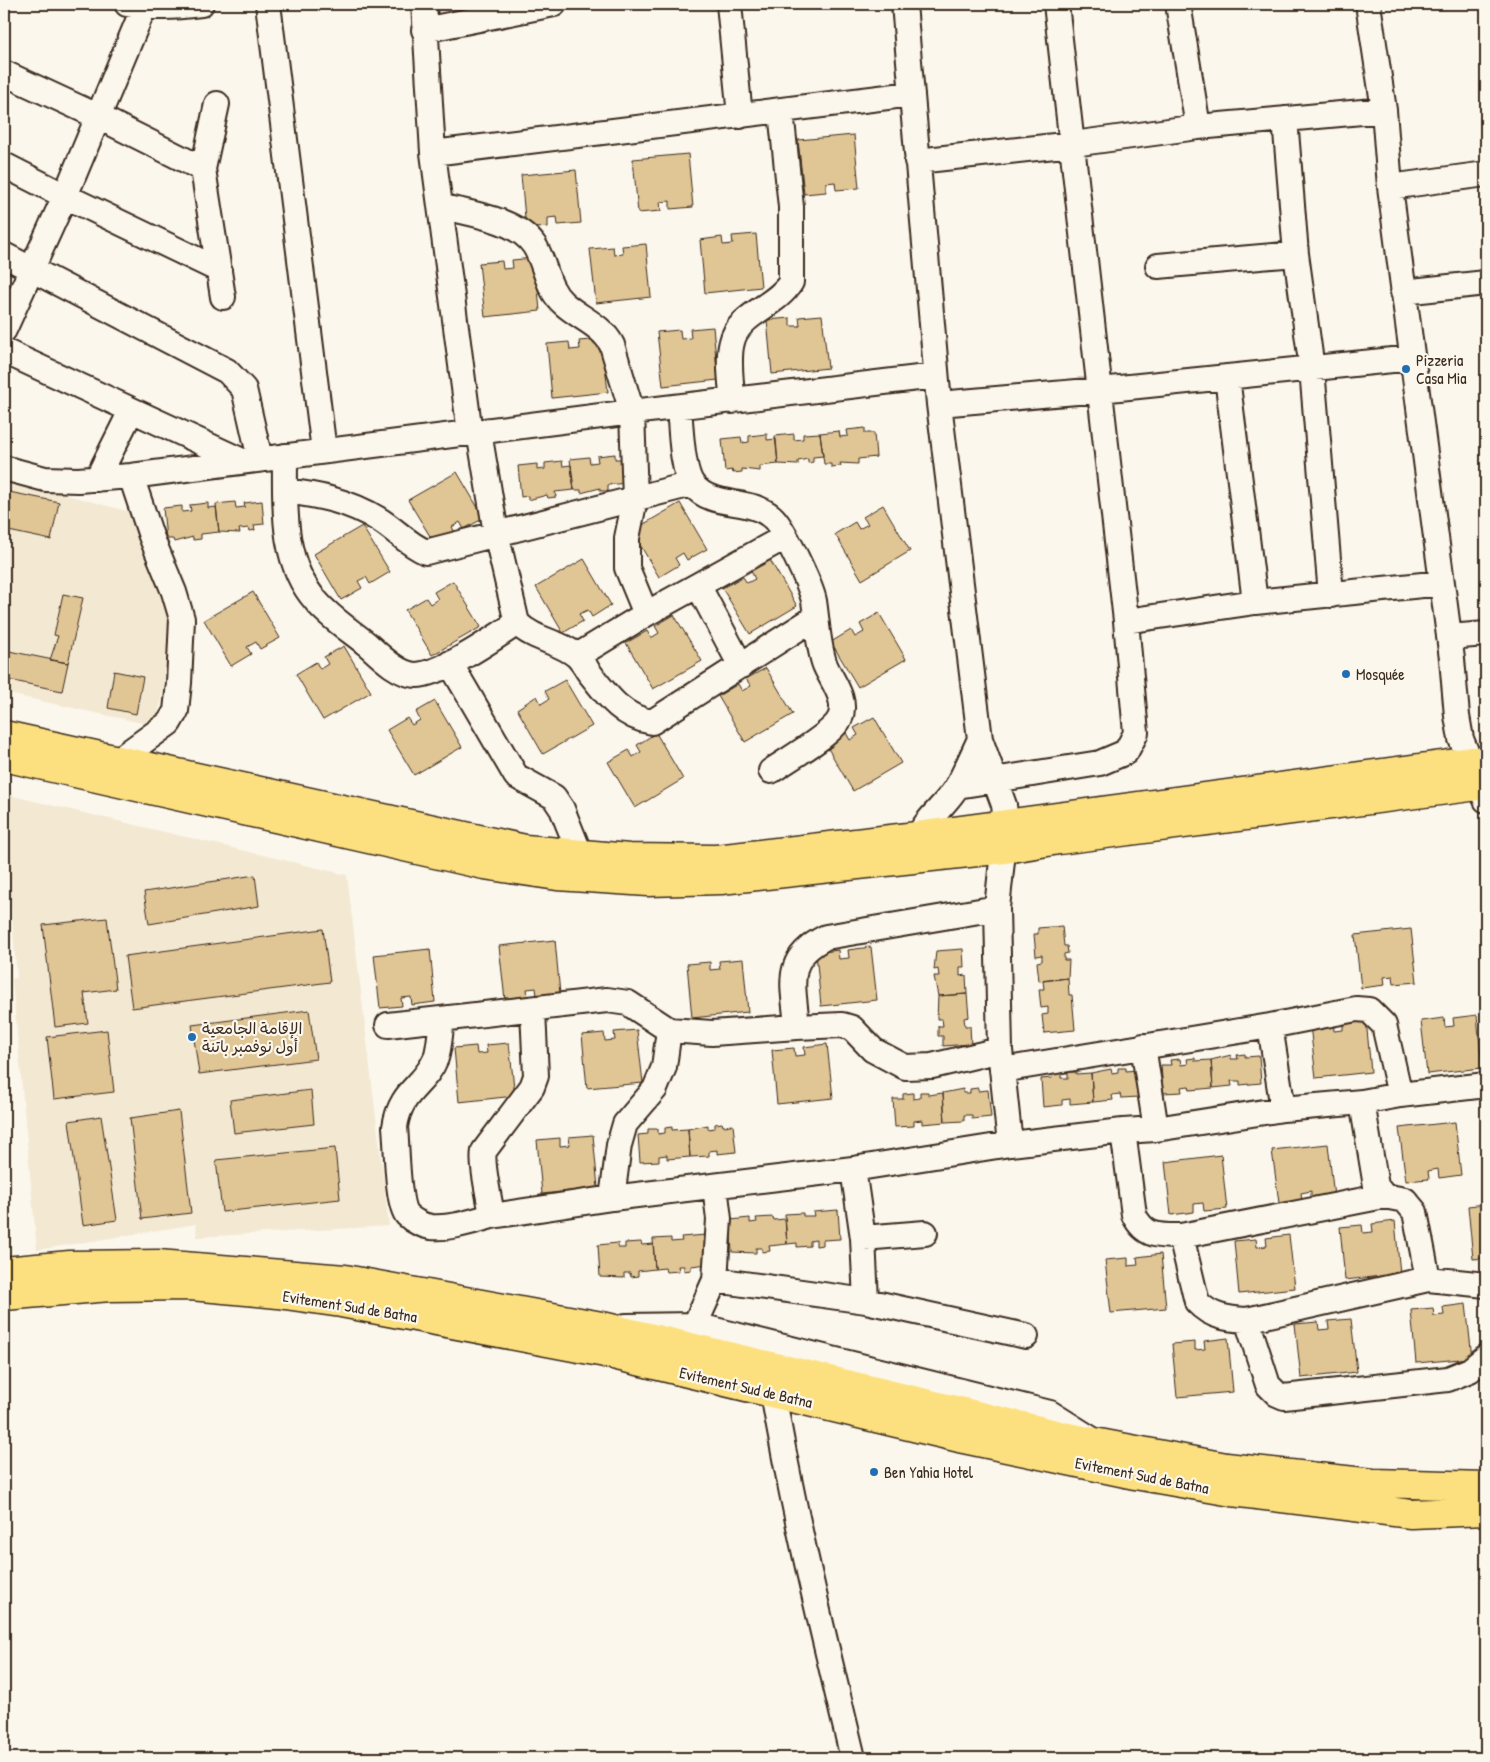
<svg xmlns="http://www.w3.org/2000/svg" width="1490" height="1762" viewBox="0 0 1490 1762" font-family="'Patrick Hand','Playpen Sans Arabic',sans-serif">
	<rect width="100%" height="100%" fill="#fbf7ec"/>
	<filter id="ink" filterUnits="userSpaceOnUse"><feTurbulence type="fractalNoise" baseFrequency=".02" numOctaves="2"/><feDisplacementMap in="SourceGraphic" scale="10" xChannelSelector="R" yChannelSelector="G"/><feConvolveMatrix kernelMatrix="1 2 1 2 8 2 1 2 1" color-interpolation-filters="sRGB"/></filter>
	<g filter="url(#ink)">
		<!-- built -->
		<path fill="#f3e8d2" d="M4 478 141 515 176 622 156 726 4 693Z
			M4 794 347 875 389 1226 197 1237 196 1224 37 1250 12 979 17 978 4 820Z"/>
		<!-- building -->
		<path fill="#e0c595" stroke="#3b2a1e" d="M854 135 859 188 836 190 835 182 826 183V192L804 194 798 140Z
			M688 154 693 207 670 209V201L660 202 661 211 638 213 633 159Z
			M576 170 581 223 558 225 557 217 548 218V227L526 229 521 175Z
			M756 234 761 287 705 293 700 240 722 237 723 245 733 244 732 236Z
			M646 244 651 297 596 303 590 249 613 247 614 255 623 254 622 246Z
			M535 258 540 311 485 317 479 263 502 261 503 269 513 268 512 260Z
			M822 315 828 368 772 374 767 320 790 318V326H800L799 317Z
			M713 327 718 380 663 386 657 332 680 330 681 339 691 338 690 329Z
			M602 339 608 392 552 398 547 344 569 342 570 350 580 349 579 341Z
			M865 428V433H874L876 457 858 459V464L840 463 841 466 831 467V464H824L820 433 839 431 840 437 848 436 847 430Z
			M820 433 823 456 813 457V462L808 463V459L798 461V465L778 464 775 436 794 434V440L803 439V434Z
			M767 434V440L776 439 778 464 760 466V471L742 469V472L733 473 732 470 725 471 722 439 741 437 742 443 749 442V436Z
			M615 454V459H624L626 483 608 485V491H600V488L581 493V490H574L570 459 589 457 590 463 598 462 597 456Z
			M562 461 563 466 571 465 574 490 555 492 556 497 548 498 547 495 528 500V496L521 497 518 466 537 464V470L545 469V463Z
			M457 472 484 518 464 529 460 522 452 527 456 534 436 546 408 500Z
			M4 491 59 502 51 540 4 530Z
			M262 501 264 524 254 525 255 530 250 531 249 528 239 529 240 533 219 532 216 504 235 502 236 508 245 507 244 503Z
			M208 503V508L216 507 219 532 201 534V539L193 540V537L174 542 173 539H166L163 508 182 506V512L191 511 190 505Z
			M680 503 707 549 687 560 683 553 675 558 679 565 659 577 632 531Z
			M883 505 910 551 862 580 835 534 855 522 859 529 868 524 863 517Z
			M362 526 390 572 370 584 366 577 358 581 362 588 341 600 314 554Z
			M584 559 611 605 592 617 588 610 579 614 583 621 563 633 536 587Z
			M770 560 797 606 750 634 722 588 743 577 747 583 755 579 751 571Z
			M453 581 481 627 432 655 405 610 426 598 430 604 438 599 434 592Z
			M253 592 280 638 260 649 256 642 247 647 251 654 231 666 204 620Z
			M63 594 83 598 68 663 50 660 58 636 54 635Z
			M879 613 906 659 858 687 831 642 851 630 855 637 864 632 860 624Z
			M674 615 702 661 653 689 626 643 647 631 651 638 659 633 655 626Z
			M344 646 371 692 323 720 296 674 316 662 320 669 328 664 324 657Z
			M4 650 68 663 62 691 4 679Z
			M766 668 793 714 745 742 718 696 738 684 742 691 751 686 746 679Z
			M114 671 143 677 136 714 108 708Z
			M565 680 592 726 543 754 517 709 537 696 541 704 549 699 545 691Z
			M435 701 462 747 414 775 387 730 407 718 412 725 420 720 416 712Z
			M874 717 901 763 853 791 826 745 846 733 850 740 858 735 854 728Z
			M656 733 683 779 635 808 608 762 629 750 633 757 641 752 637 745Z
			M255 875 259 906 149 924 144 892Z
			M107 918 116 989 84 993 88 1023 55 1027 43 925Z
			M1062 926 1064 946H1067L1068 953 1064 954V960H1069L1068 978 1039 981 1037 962 1042 961V955L1036 956 1034 934H1038V928Z
			M323 929 330 982 132 1008 125 956Z
			M1411 929 1417 982 1394 984 1393 976 1384 977 1385 985 1361 988 1355 935Z
			M555 940 560 994 537 996 536 988 527 989 528 997 505 1000 499 946Z
			M871 947 877 1000 821 1006 816 953 838 950 839 959 849 958 848 950Z
			M430 949 435 1002 412 1005 411 997 401 998 402 1006 380 1008 374 955Z
			M963 949 964 967H960V976L966 975 967 994 938 996 934 976H939L938 969 934 970 936 951Z
			M743 959 748 1012 692 1018 687 964 710 962V970L720 969 719 961Z
			M1068 978 1069 995H1072L1075 1030 1044 1033 1042 1015 1048 1014V1007L1041 1008 1039 989H1044L1043 981Z
			M967 994 969 1017 964 1018 965 1026H970L971 1044 943 1046V1036H938V1026H943L942 1019H937L938 996Z
			M309 1010 316 1059 199 1074 192 1025Z
			M1477 1015 1482 1068 1427 1074 1421 1021 1444 1018 1445 1027 1454 1026 1453 1018Z
			M1366 1019 1371 1072 1316 1078 1310 1025 1333 1022 1334 1031 1343 1030V1022Z
			M107 1030 114 1092 54 1099 47 1037Z
			M637 1030 643 1083 587 1088 582 1035 604 1033 605 1041 615 1040 614 1032Z
			M509 1043 515 1096 459 1102 454 1048 476 1046 477 1054 487 1053 486 1045Z
			M827 1044 833 1098 777 1104 772 1050 794 1048 795 1056 805 1055 804 1047Z
			M1245 1054V1057L1259 1056 1261 1083 1240 1085V1081H1231L1232 1086 1213 1088 1211 1060 1231 1055V1059H1238L1237 1055Z
			M1195 1058V1061L1211 1060 1213 1088 1190 1090 1189 1086 1181 1087 1182 1092 1163 1093 1161 1065H1171L1170 1060 1180 1059 1181 1065 1188 1064 1187 1059Z
			M1118 1068H1126V1071L1137 1070 1139 1097 1121 1098 1120 1094 1112 1095 1113 1100 1093 1102 1091 1073 1111 1069 1112 1073 1118 1072Z
			M1068 1072H1076V1074L1091 1073 1093 1102 1070 1104V1099L1062 1100V1105L1043 1107 1041 1079 1052 1078 1051 1074 1061 1073V1078H1068Z
			M978 1088V1091L988 1090 991 1117 972 1119V1115H964V1121L945 1122 943 1093 963 1089V1093H970V1089Z
			M311 1090 314 1124 234 1133 230 1100Z
			M920 1092H928V1095L943 1093 945 1122 922 1124V1120L914 1121V1126L895 1127 893 1099H903V1094L913 1093V1099L920 1098Z
			M179 1111 191 1213 142 1219 130 1118Z
			M101 1116 117 1220 83 1225 69 1121Z
			M1455 1122 1461 1175 1439 1178 1438 1169 1428 1171 1429 1179 1406 1181 1399 1128Z
			M722 1123 723 1126 733 1125 736 1152 717 1154V1150L709 1151V1156L690 1157 688 1129 708 1125V1129L715 1128V1124Z
			M672 1127V1130L688 1129 690 1157 667 1159V1155L659 1156V1161L640 1162 638 1135 648 1134V1129H658V1134L665 1133V1128Z
			M593 1135 598 1188 542 1194 537 1140 560 1138V1146L570 1145 569 1137Z
			M1328 1144 1334 1197 1311 1200V1191L1301 1193 1302 1201 1279 1203 1272 1150Z
			M335 1148 340 1199 222 1212 216 1160Z
			M1221 1155 1227 1209 1204 1211 1203 1203 1194 1204V1212L1171 1215 1165 1162Z
			M1486 1204V1258L1473 1259 1468 1206Z
			M838 1210 840 1239 823 1240V1245L816 1246V1240L810 1241V1246L797 1247V1243L787 1244 785 1214 803 1213V1216H814L813 1212Z
			M773 1217 774 1220 785 1219 787 1244 769 1246 770 1251 762 1252V1248H756V1253L732 1252 730 1220 750 1218V1223L757 1222 756 1218Z
			M1395 1221 1400 1274 1345 1280 1340 1227 1362 1225 1363 1233 1373 1232 1372 1224Z
			M706 1235 708 1264 691 1266V1270L684 1271V1266H678L679 1271 666 1272 665 1268 655 1269 653 1239 671 1238V1242L682 1241 681 1237Z
			M1289 1235 1295 1288 1239 1294 1234 1241 1256 1239 1257 1247 1267 1246 1266 1238Z
			M641 1242 642 1245 653 1244 655 1269 638 1271V1276L631 1277 630 1273H624V1278L600 1277 598 1245 618 1243V1248H625V1243Z
			M1161 1254 1166 1308 1111 1313 1105 1260 1128 1258V1266L1138 1265 1137 1257Z
			M1466 1304 1472 1358 1416 1363 1411 1310 1433 1308 1434 1316 1444 1315 1443 1307Z
			M1351 1319 1357 1372 1301 1378 1295 1324 1318 1322 1319 1330 1329 1329 1328 1321Z
			M1228 1338 1233 1392 1177 1397 1172 1344 1195 1342V1350L1205 1349 1204 1341Z"/>
		<g fill="none" stroke-linecap="round" stroke-linejoin="round">
			<defs>
				<path id="minor" d="M127 4C152 9 175 7 201 4
					M268 4 324 451
					M424 4 433 153 470 433
					M729 4 740 116
					M904 4 939 404 980 739 1004 805 1006 823 997 908 1000 1050 1010 1144
					M1178 4 1198 127
					M1368 4 1384 110 1390 187 1452 659 1457 716 1461 739 1486 800
					M424 30 554 4
					M4 73 97 116 203 169
					M217 104 203 169 223 297
					M1285 119 1296 254 1312 369 1331 595
					M433 153 912 94
					M917 161 1073 144 1198 127 1384 110
					M4 165 65 196 219 270
					M1390 187 1486 174
					M440 206C469 214 515 218 534 245 546 263 546 288 563 303 579 318 602 325 612 345L632 412 635 499 627 538V568L646 614
					M4 255 227 371 244 389 260 459
					M1158 266 1296 254
					M1403 292 1486 283
					M4 330 65 196 144 7
					M4 351 242 461
					M1227 377 1255 602
					M732 401C732 383 727 359 732 342 738 314 777 306 791 282V207L781 111
					M939 404 1100 390 1412 358
					M679 407C681 426 681 470 693 485 712 509 750 497 772 517 783 526 811 586 814 601 817 620 818 647 825 665 831 680 848 699 840 718 833 734 787 760 771 771
					M479 432 496 533 517 623C535 641 560 641 577 656 581 660 585 666 588 671 606 694 621 717 652 722L816 617
					M285 456C285 505 281 562 316 601 330 618 351 631 368 645 380 656 399 675 416 675 443 674 494 638 517 623
					M4 468 45 479 78 480 131 476 632 412 935 376
					M97 479 131 411
					M285 491C318 495 349 501 378 519 395 529 407 544 426 552L692 484
					M699 587 741 666
					M1126 621 1255 602 1442 583
					M1449 637 1486 634
					M577 656 646 614 785 537
					M450 663 516 776 554 797 562 809 580 854
					M118 760 169 723 176 711 179 683 182 619 174 592 151 536 131 476
					M957 786 1100 763 1126 752 1136 733 1126 621 1056 4
					M914 849C920 821 944 809 958 785 966 770 973 754 980 739
					M533 1010 536 1076 532 1087 484 1151C481 1165 490 1200 492 1216L612 1198 853 1169 1010 1144 1123 1131 1156 1129 1283 1109 1362 1102 1400 1095 1486 1085
					M442 1019C440 1031 440 1046 436 1058 425 1086 400 1090 395 1127 397 1145 397 1204 407 1215 413 1221 423 1226 431 1227 451 1229 473 1221 492 1216
					M388 1025 607 1000 628 1003 669 1030 712 1033 797 1027C794 985 782 959 826 937L997 908
					M1270 1026 1283 1109
					M797 1027 842 1025 852 1028 873 1050 905 1067 932 1066 1000 1050
					M1143 1046 1156 1129
					M1002 1070 1270 1026 1356 1009 1369 1010 1384 1025 1400 1095
					M1362 1102 1376 1186 1384 1196 1405 1200 1415 1212 1428 1279 1486 1285
					M1123 1131 1134 1215C1145 1237 1159 1236 1181 1236L1197 1302C1211 1317 1228 1319 1247 1320L1268 1385 1277 1394 1284 1397 1448 1379 1470 1370 1486 1357
					M853 1169 863 1238 866 1301
					M612 1198 619 1145 625 1124 655 1089 664 1067 669 1030
					M1181 1236 1384 1196
					M863 1238 925 1233
					M715 1280 866 1301 1026 1336
					M1247 1320 1428 1279
					M695 1325 715 1280 719 1219 715 1186
					M626 1326 695 1325 1050 1413 1096 1442
					M773 1393C794 1516 824 1637 853 1758"/>
				<path id="major" d="M4 735 525 849 629 858 716 859 917 836 1471 761H1486
					M4 757 484 865 557 876 648 882 721 880 1005 849 1059 840 1486 785"/>
				<path id="highway" d="M4 1271 70 1265 158 1264 345 1279 607 1327 1073 1438 1226 1467 1373 1483 1486 1486
					M4 1296 110 1287 191 1286 278 1294 341 1303 600 1352 959 1438 1135 1475 1232 1492 1411 1514 1486 1511"/>
			</defs>
			<!-- minor casing -->
			<use href="#minor" stroke="#3b2a1e" stroke-width="28"/>
			<!-- major casing -->
			<use href="#major" stroke="#3b2a1e" stroke-width="31"/>
			<!-- highway casing -->
			<use href="#highway" stroke="#3b2a1e" stroke-width="31"/>
			<!-- minor -->
			<use href="#minor" stroke="#fbf7ec" stroke-width="24"/>
			<!-- major -->
			<use href="#major" stroke="#fce080" stroke-width="28"/>
			<!-- highway -->
			<use href="#highway" stroke="#fce080" stroke-width="28"/>
		</g>
	</g>
	<!-- markers -->
	<g fill="#1f6fb2" stroke="#fbf7ec" stroke-width="2">
		<circle cx="1406" cy="369" r="5"/>
		<circle cx="1346" cy="674" r="5"/>
		<circle cx="192" cy="1037" r="5"/>
		<circle cx="874" cy="1472" r="5"/>
	</g>
	<g text-anchor="middle" stroke-width="4.5" stroke-linejoin="round" paint-order="stroke">
		<!-- poi labels -->
		<g font-size="16" fill="#3b2a1e" stroke="#fbf7ec" text-anchor="start">
			<text x="1416" y="366">Pizzeria<tspan x="1416" dy="18">Casa Mia</tspan></text>
			<text x="1356" y="680">Mosquée</text>
			<text x="202" y="1034">الإقامة الجامعية<tspan x="202" dy="18">أول نوفمبر باتنة</tspan></text>
			<text x="884" y="1478">Ben Yahia Hotel</text>
		</g>
		<!-- street labels -->
		<g font-size="16" fill="#3b2a1e" stroke="#fbf7ec">
			<text transform="translate(350 1306) rotate(9)" y="6">Evitement Sud de Batna</text>
			<text transform="translate(746 1387) rotate(13)" y="6">Evitement Sud de Batna</text>
			<text transform="translate(1142 1475) rotate(11)" y="6">Evitement Sud de Batna</text>
		</g>
	</g>
	<!-- margin -->
	<rect width="1490" height="1762" fill="none" stroke="#fbf7ec" stroke-width="20"/>
	<rect x="10" y="10" width="1470" height="1742" fill="none" stroke="#3b2a1e" stroke-width="2" filter="url(#ink)"/>
</svg>
